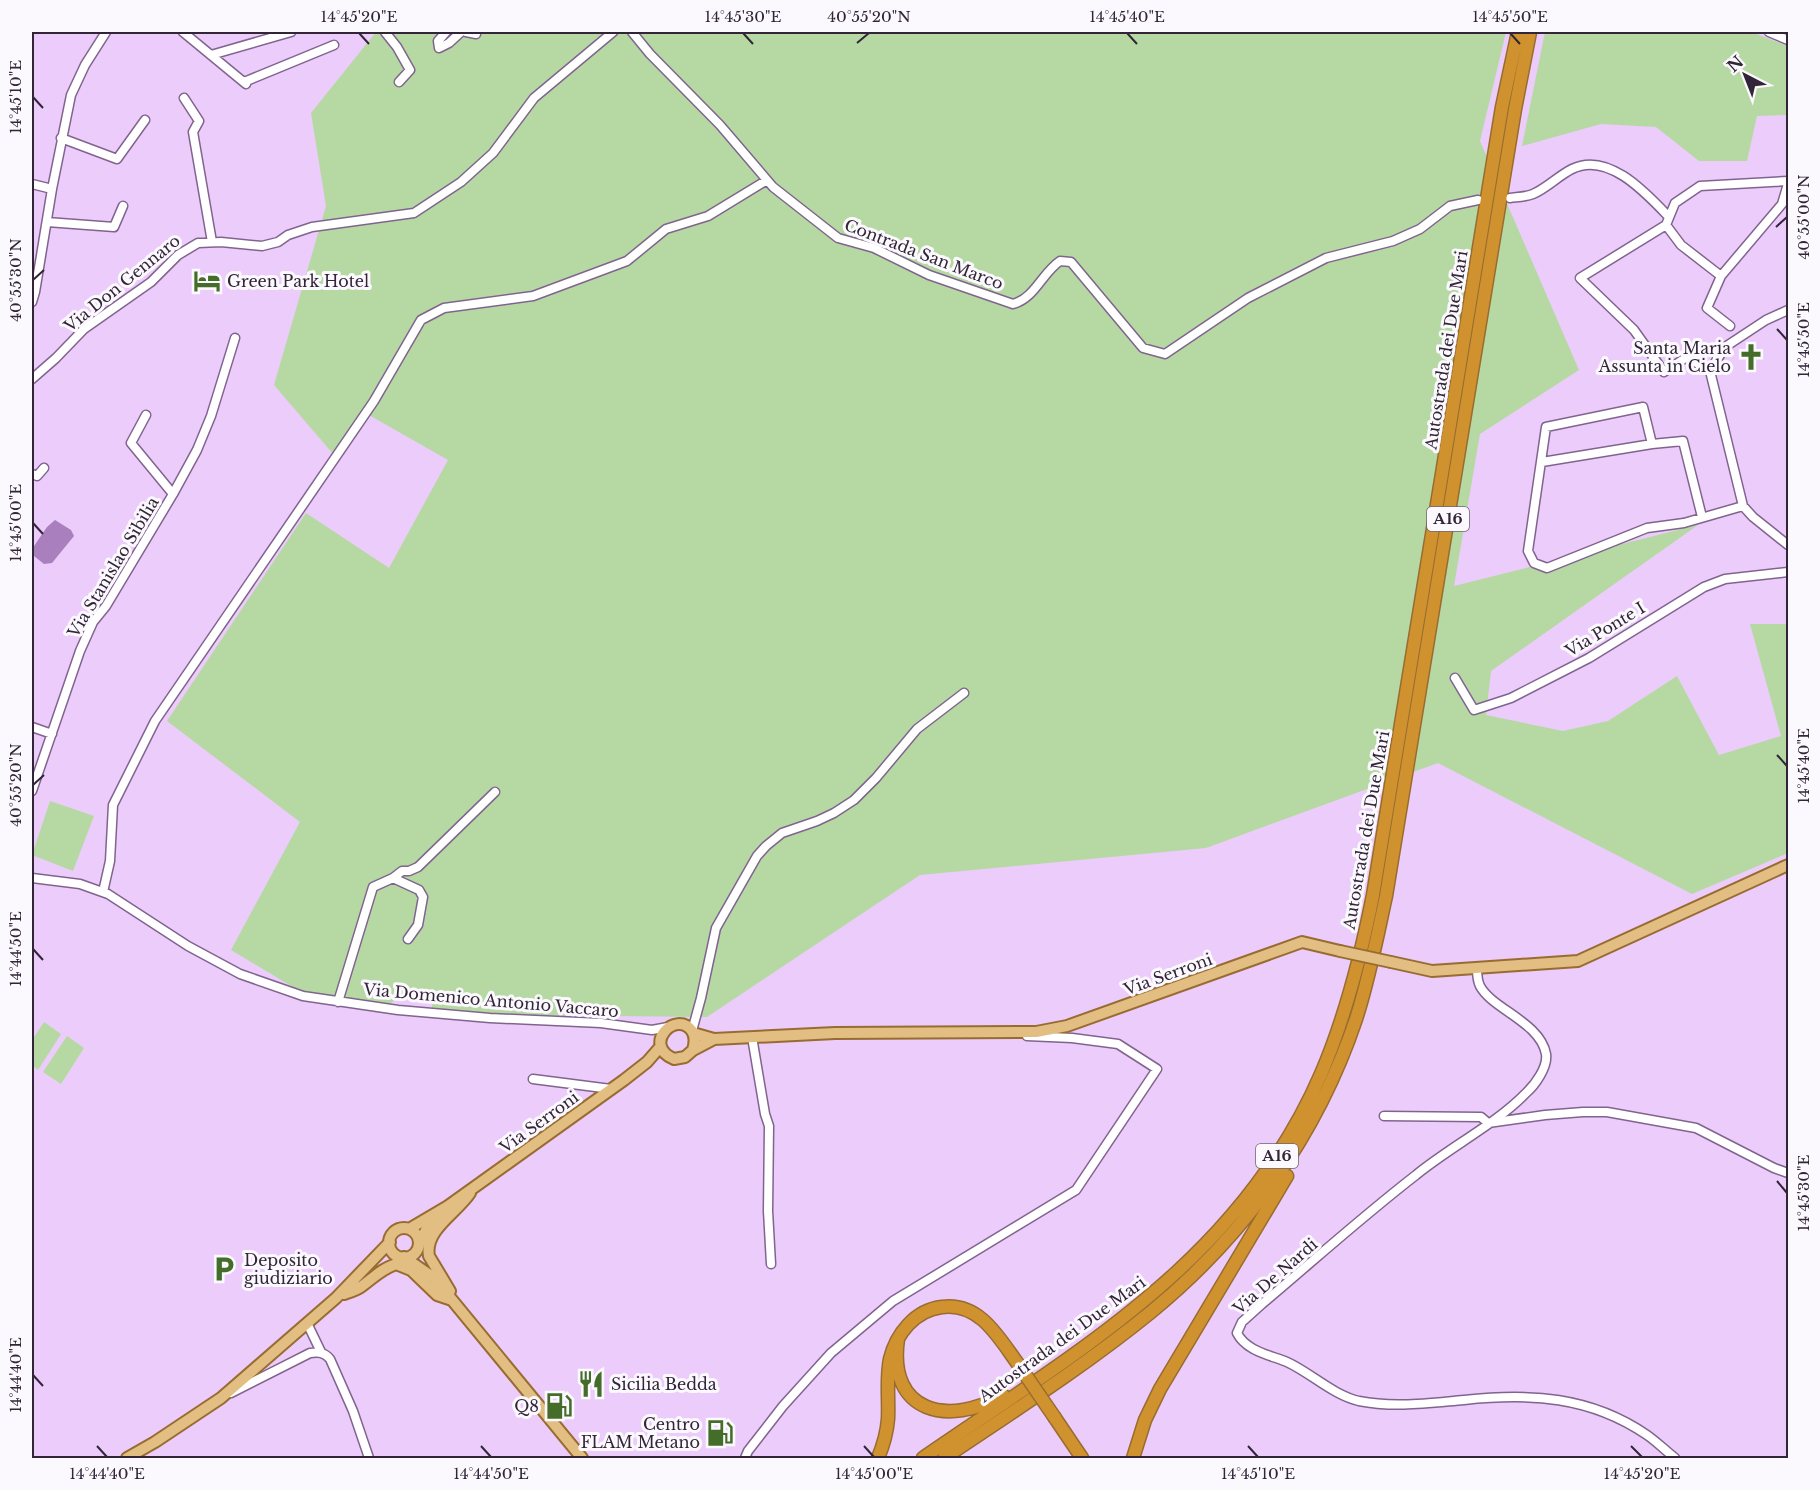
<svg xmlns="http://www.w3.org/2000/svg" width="1820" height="1490" viewBox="0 0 1820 1490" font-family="'Libre Baskerville',serif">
	<rect width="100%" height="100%" fill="#ebccfa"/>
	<!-- green -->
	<path fill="#b6d9a3" d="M376 32H1506L1480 141 1579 370 1480 434 1454 586 1698 525 1491 671 1486 715 1563 731 1608 721 1677 676 1719 755 1781 736 1750 624H1788V853L1692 894 1438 763 1206 848 920 875 707 1017 514 1015 432 1008V1000L396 999 387 1006 298 990 231 950 300 822 167 721 306 513 389 568 448 460 369 415 334 455 274 385 326 206 311 113Z
		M1545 32H1751L1788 46V115L1757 116 1747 161H1699L1656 127 1601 124 1522 146Z
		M50 801 94 816 73 871 32 855Z
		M44 1022 61 1034 38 1070 32 1065V1040Z
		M67 1036 84 1048 61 1084 43 1072Z"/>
	<!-- water -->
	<path fill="#aa7fbe" d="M55 520 71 530 74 536 52 563 44 564 34 556 32 549 47 527Z"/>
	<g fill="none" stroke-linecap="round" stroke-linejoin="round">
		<defs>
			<path id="minor" d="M183 32 246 84
				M385 32 397 47 410 70 399 82
				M446 32 438 41 439 48 449 43 461 32
				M466 32 476 34V32
				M632 32 650 54 720 125 773 187 838 238 874 248 929 275 1013 304C1035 298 1042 273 1060 261L1071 262 1143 348 1165 354 1248 298 1326 258 1393 241 1420 229 1450 206 1478 200
				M1769 32 1788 40
				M211 55 291 32
				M244 82 334 45
				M184 98 199 121 193 132 212 242
				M61 138 117 159 145 120
				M32 184 52 189
				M1510 198C1517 197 1526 197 1533 194 1547 188 1558 176 1572 169 1608 151 1646 193 1669 217
				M47 222 114 227 123 206
				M1666 225 1681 245 1721 276
				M32 302 35 292 52 189 71 95 85 65 106 32
				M1788 310 1766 320 1725 347 1710 371 1743 506 1753 517 1788 545
				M1730 326 1707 308 1721 276 1782 204 1788 184
				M1710 371 1687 357 1664 372 1634 330 1580 278 1666 225 1675 203 1700 186 1788 181
				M32 379 56 358 84 329 151 282 178 255 198 243 221 242 262 246 278 242 288 235 312 227 414 213 461 182 493 153 534 98 613 32
				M1652 444 1643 407 1546 427 1528 551 1534 563 1547 568 1647 528 1684 523 1743 506
				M1542 462 1652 444 1683 441 1702 517
				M32 474 37 476 44 468
				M173 494 197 450 211 416 235 338
				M1455 678 1474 710 1511 698 1589 658 1704 587 1725 579 1788 572
				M32 727 52 734
				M32 791 80 651 93 622 106 606 173 494 131 443 146 415
				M32 878 80 884 108 894 188 946 240 974 303 996 398 1010 490 1018 601 1023 652 1030 668 1027
				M393 878 419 890 423 897 418 925 408 939
				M103 892 110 861 113 805 155 721 374 401 421 320 444 308 533 296 627 261 666 229 708 216 767 180
				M1477 968C1477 974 1477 980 1480 986 1492 1009 1540 1022 1546 1054 1548 1067 1535 1085 1526 1093 1496 1124 1450 1147 1416 1175 1363 1216 1313 1261 1262 1304L1242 1322 1237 1333C1246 1351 1270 1355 1287 1362 1311 1373 1333 1395 1359 1401 1394 1408 1429 1403 1464 1400 1530 1393 1590 1396 1647 1435 1657 1442 1666 1451 1675 1458
				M338 1002 373 887 393 878 402 871H409L418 867 495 792
				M692 1031 701 998 716 928 757 856 766 846 782 833 817 821 834 813 854 800 876 778 917 729 964 693
				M752 1037 765 1114 769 1126 768 1211 771 1264
				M533 1079 611 1089
				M1384 1116 1481 1117 1488 1123 1545 1115 1583 1112H1607L1696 1128 1774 1168 1788 1173
				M307 1323 321 1352
				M231 1393 310 1353C319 1352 324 1352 330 1359L353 1411 369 1458
				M745 1458 748 1451 783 1406 831 1353 893 1301 1076 1190 1157 1069 1118 1044 1072 1038 1027 1036"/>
			<path id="major" d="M1391 962 1432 971 1578 961 1788 865
				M693 1033 714 1039 835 1033 1036 1032 1067 1026 1302 942 1340 951
				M693 1050C695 1043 696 1037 692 1031 676 1009 641 1045 674 1059L685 1057 693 1050 714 1039
				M389 1243a15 15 0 1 1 30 0a15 15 0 1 1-30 0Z
				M409 1229 448 1206 624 1080 647 1062 661 1046
				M419 1244 426 1230 440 1215
				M404 1257 434 1278 582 1458
				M450 1291 429 1256C424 1230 457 1213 470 1193
				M344 1294C350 1292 357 1290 362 1286 376 1276 380 1270 396 1264L411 1270 437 1295 452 1300
				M127 1458 155 1442 221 1398 336 1298 390 1242"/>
			<path id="highway" d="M898 1339C887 1413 949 1427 1003 1395
				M1055 1418 1082 1458
				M878 1458C883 1446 887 1432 888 1419 889 1399 886 1378 890 1359 896 1334 915 1310 942 1307 980 1302 999 1338 1018 1364
				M923 1458C1081 1349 1241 1259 1321 1074 1346 1016 1361 956 1373 895L1502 107 1518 32
				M944 1458C1014 1411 1086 1365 1151 1312 1246 1234 1317 1135 1356 1019 1369 979 1377 937 1386 896L1515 109 1530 32
				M1133 1458 1145 1420 1160 1389 1287 1176"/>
		</defs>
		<!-- minor casing -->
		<use href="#minor" stroke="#80648e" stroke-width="11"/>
		<!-- major casing -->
		<use href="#major" stroke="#986c31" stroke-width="14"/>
		<!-- highway casing -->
		<use href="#highway" stroke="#986c31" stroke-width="15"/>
		<!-- minor -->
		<use href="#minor" stroke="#fff" stroke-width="8"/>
		<!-- major -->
		<use href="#major" stroke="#e2be82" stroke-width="10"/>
		<!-- highway -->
		<use href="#highway" stroke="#cf922e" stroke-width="12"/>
		<defs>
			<path id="major-bridge" d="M1340 951 1391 962"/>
			<path id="highway-bridge" d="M1018 1364 1055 1418"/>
		</defs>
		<!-- major-bridge casing -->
		<use href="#major-bridge" stroke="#986c31" stroke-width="14" stroke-linecap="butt"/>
		<!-- highway-bridge casing -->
		<use href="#highway-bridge" stroke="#986c31" stroke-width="15" stroke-linecap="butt"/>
		<!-- major-bridge -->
		<use href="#major-bridge" stroke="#e2be82" stroke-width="10"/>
		<!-- highway-bridge -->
		<use href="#highway-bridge" stroke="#cf922e" stroke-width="12"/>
	</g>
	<!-- ticks -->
	<path fill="none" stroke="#312537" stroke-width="2" d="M359 33 369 44M743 33 753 44M1127 33 1137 44M1510 33 1520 44M857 43 869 33M33 97 43 108M1776 227 1787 217M33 280 44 270M1777 329 1787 340M33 523 43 534M1777 755 1787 766M33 785 44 775M33 949 43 960M1777 1181 1787 1193M33 1375 43 1386M97 1446 107 1457M481 1446 491 1457M864 1446 874 1457M1248 1446 1258 1457M1631 1446 1642 1457"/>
	<!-- icons -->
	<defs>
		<symbol id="hotel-bare" viewBox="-9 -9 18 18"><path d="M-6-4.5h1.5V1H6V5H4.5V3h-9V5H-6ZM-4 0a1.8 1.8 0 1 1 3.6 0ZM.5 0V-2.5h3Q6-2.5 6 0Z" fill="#446d29" stroke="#fcf9fe" stroke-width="2.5" paint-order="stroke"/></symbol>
		<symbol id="church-bare" viewBox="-9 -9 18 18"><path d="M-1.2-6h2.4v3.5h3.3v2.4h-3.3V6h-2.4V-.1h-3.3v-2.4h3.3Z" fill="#446d29" stroke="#fcf9fe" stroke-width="2.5" paint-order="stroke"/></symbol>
		<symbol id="parking-bare" viewBox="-9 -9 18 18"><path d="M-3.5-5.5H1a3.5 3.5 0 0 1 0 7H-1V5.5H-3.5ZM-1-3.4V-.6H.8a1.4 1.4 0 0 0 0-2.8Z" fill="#446d29" stroke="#fcf9fe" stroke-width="2.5" paint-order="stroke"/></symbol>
		<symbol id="restaurant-bare" viewBox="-9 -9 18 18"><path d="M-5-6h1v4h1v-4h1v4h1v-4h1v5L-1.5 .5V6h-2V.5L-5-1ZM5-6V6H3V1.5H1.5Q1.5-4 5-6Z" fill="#446d29" stroke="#fcf9fe" stroke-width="2.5" paint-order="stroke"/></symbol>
		<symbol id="fuel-bare" viewBox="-9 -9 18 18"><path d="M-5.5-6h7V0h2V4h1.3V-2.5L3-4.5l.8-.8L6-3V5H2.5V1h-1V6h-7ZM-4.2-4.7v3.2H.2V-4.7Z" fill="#446d29" stroke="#fcf9fe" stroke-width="2.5" paint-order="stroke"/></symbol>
	</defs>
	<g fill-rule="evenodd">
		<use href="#hotel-bare" x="188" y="262" width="38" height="38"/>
		<use href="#church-bare" x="1732" y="338" width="38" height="38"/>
		<use href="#parking-bare" x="205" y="1250" width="38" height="38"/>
		<use href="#restaurant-bare" x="572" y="1365" width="38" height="38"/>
		<use href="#fuel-bare" x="540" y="1387" width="38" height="38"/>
		<use href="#fuel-bare" x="701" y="1414" width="38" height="38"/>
	</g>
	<g text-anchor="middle" stroke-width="6" stroke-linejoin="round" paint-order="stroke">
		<!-- shield labels -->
		<g fill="#fcf9fe" stroke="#6e6573" stroke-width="1.5">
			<rect x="1427" y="507" width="42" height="24" rx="4.5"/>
			<rect x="1256" y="1144" width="42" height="24" rx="4.5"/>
		</g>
		<g font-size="15" font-weight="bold" fill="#312537">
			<text x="1448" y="524">A16</text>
			<text x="1277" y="1161">A16</text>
		</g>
		<!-- street labels -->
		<g font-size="16" fill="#312537" stroke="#fcf9fe">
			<text transform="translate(924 254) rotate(21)" y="6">Contrada San Marco</text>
			<text transform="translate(122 283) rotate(-39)" y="6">Via Don Gennaro</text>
			<text transform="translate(1446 350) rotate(-81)" y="6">Autostrada dei Due Mari</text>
			<text transform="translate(113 567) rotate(-59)" y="6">Via Stanislao Sibilia</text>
			<text transform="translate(1605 629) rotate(-31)" y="6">Via Ponte I</text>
			<text transform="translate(1366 830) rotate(-80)" y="6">Autostrada dei Due Mari</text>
			<text transform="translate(1168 974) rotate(-20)" y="6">Via Serroni</text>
			<text transform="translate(491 1000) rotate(5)" y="6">Via Domenico Antonio Vaccaro</text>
			<text transform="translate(539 1122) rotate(-36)" y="6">Via Serroni</text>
			<text transform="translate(1275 1276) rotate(-41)" y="6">Via De Nardi</text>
			<text transform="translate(1062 1339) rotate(-36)" y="6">Autostrada dei Due Mari</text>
		</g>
		<!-- poi labels -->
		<g font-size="16" fill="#312537" stroke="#fcf9fe" text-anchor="start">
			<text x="227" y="287">Green Park Hotel</text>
			<text x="1731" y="354" text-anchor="end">Santa Maria<tspan x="1731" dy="18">Assunta in Cielo</tspan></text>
			<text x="244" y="1266">Deposito<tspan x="244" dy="18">giudiziario</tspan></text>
			<text x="611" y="1390">Sicilia Bedda</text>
			<text x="539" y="1412" text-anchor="end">Q8</text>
			<text x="700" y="1430" text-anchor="end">Centro<tspan x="700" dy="18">FLAM Metano</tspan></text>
		</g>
	</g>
	<!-- border -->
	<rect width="1820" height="1490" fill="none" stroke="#fcf9fe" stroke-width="66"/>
	<!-- north arrow -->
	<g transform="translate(1745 75) rotate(318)" stroke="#fcf9fe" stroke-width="4.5" paint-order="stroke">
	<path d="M0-4.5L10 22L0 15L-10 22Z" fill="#312537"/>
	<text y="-9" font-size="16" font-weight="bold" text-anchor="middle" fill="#312537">N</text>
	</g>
	<rect x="33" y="33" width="1754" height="1424" fill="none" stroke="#312537" stroke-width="2"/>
	<g font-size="15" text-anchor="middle" fill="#312537">
		<text x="359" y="22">14°45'20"E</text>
		<text x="743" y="22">14°45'30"E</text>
		<text x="869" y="22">40°55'20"N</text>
		<text x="1127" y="22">14°45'40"E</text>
		<text x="1510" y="22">14°45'50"E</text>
		<text transform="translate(16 97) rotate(-90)" y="5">14°45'10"E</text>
		<text transform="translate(1804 217) rotate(-90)" y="5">40°55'00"N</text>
		<text transform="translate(16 280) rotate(-90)" y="5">40°55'30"N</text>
		<text transform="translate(1804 340) rotate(-90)" y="5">14°45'50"E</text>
		<text transform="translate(16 523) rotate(-90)" y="5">14°45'00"E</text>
		<text transform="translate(1804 766) rotate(-90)" y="5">14°45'40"E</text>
		<text transform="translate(16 785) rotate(-90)" y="5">40°55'20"N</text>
		<text transform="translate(16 949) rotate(-90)" y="5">14°44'50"E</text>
		<text transform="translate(1804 1193) rotate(-90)" y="5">14°45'30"E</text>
		<text transform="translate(16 1375) rotate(-90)" y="5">14°44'40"E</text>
		<text x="107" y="1479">14°44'40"E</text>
		<text x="491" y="1479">14°44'50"E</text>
		<text x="874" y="1479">14°45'00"E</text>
		<text x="1258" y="1479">14°45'10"E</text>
		<text x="1642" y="1479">14°45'20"E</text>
	</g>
</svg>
